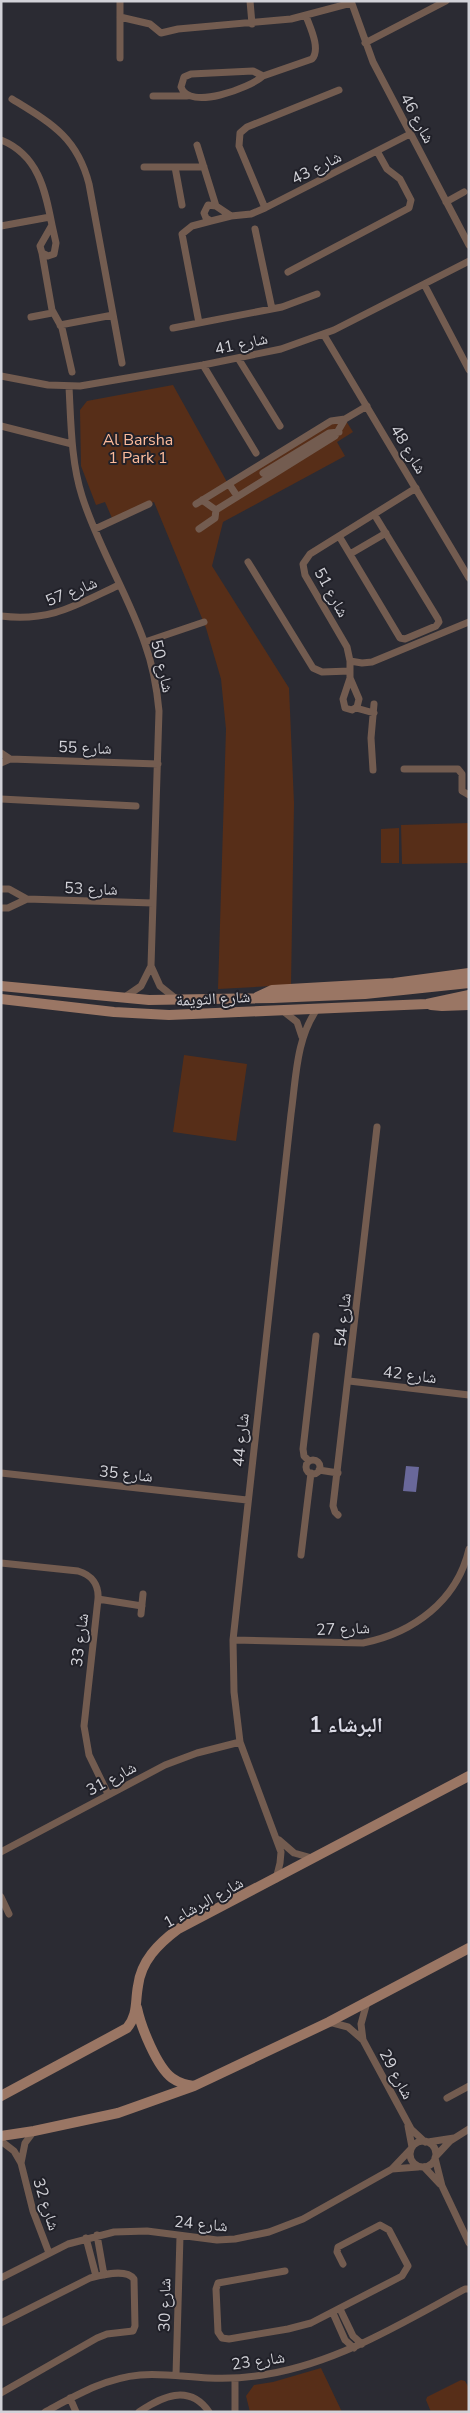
<svg xmlns="http://www.w3.org/2000/svg" width="470" height="2413" viewBox="0 0 470 2413" font-family="'Nunito Sans','Noto Naskh Arabic',sans-serif">
	<rect width="100%" height="100%" fill="#2b2b33"/>
	<!-- green -->
	<path fill="#572e18" d="M173 385 227 482 343 416 353 432 337 442 345 456 223 522 212 566 289 688 294 803 291 985 218 989 226 729 221 679 206 628 154 502 112 518 105 502 96 505 81 466 80 410 87 401Z
		M469 823V863L402 864 401 825Z
		M399 828V863H381V829Z
		M184 1055 247 1064 236 1141 173 1132Z
		M321 2368 342 2412H250L246 2396 254 2385 273 2382Z
		M461 2380 465 2381 469 2388V2412H431L426 2400 427 2397Z"/>
	<!-- water -->
	<path fill="#69689a" d="M406 1466 419 1467 416 1492 403 1491Z"/>
	<g fill="none" stroke-linecap="round" stroke-linejoin="round">
		<!-- street -->
		<path stroke="#735c50" stroke-width="7" d="M250 1 252 24
			M351 1 373 62 469 245
			M120 17 150 24 161 33 178 29 291 19 351 3
			M365 43 446 1
			M120 58V1
			M253 71 263 76C250 88 189 111 181 87L184 77 191 74Z
			M263 76 312 59C321 49 310 27 306 16
			M153 96H187
			M12 99C51 123 77 137 89 184L122 363
			M1 140C38 155 45 189 52 225
			M197 145 216 206
			M144 167H204
			M175 167 182 205
			M446 202 464 192
			M208 205 216 206 231 216 211 221 206 218 204 213Z
			M265 208 239 146 240 133 247 127 339 90
			M231 216 251 214 265 208 410 134
			M52 225 56 243 54 254 48 256 42 253 40 246Z
			M1 226 50 217
			M255 229 272 309
			M42 253 52 310 62 328 72 372
			M288 272 409 208 411 200 400 179 387 169 377 151
			M424 284 469 370
			M31 317 52 313
			M199 323 182 234 192 226 211 221
			M60 325 113 315
			M173 328 282 307 317 294
			M324 335 469 578
			M238 358 280 426
			M203 365 256 453
			M1 376 48 385 80 386 203 365 281 349 334 330 469 261
			M69 387C71 423 71 461 82 496 98 547 128 594 145 644 153 666 157 689 159 711L151 966 141 986 125 997
			M1 426 72 444
			M263 473 329 433 339 432
			M229 484 237 496
			M202 500 216 510
			M196 504 331 421 345 419
			M95 529 149 504
			M199 529 215 518 216 510 335 436 345 419 367 406
			M339 536 400 638 405 639 436 626 439 622 438 619 374 514
			M350 554 386 533
			M248 562 313 668 322 672 350 671
			M1 616C51 622 76 605 119 585
			M145 642 204 622
			M350 661 362 663 372 662 469 622
			M350 678V661L347 647 305 575 303 564 310 554 416 488
			M350 678 359 699 357 707 352 710 345 708 343 699Z
			M356 708 374 713
			M1 753 10 759 1 763
			M10 759 158 764
			M404 769H458L462 774V791L469 795
			M373 770 371 738 374 704
			M1 799 136 806
			M1 889H9L27 899 8 908H1
			M27 899 153 903
			M151 966 160 986 175 998
			M283 1011 297 1022 302 1037
			M349 1381 469 1395
			M306 1467a7 7 0 1 1 14 0a7 7 0 1 1-14 0Z
			M309 1461 304 1456 303 1449 316 1336
			M319 1470 338 1473
			M1 1473 247 1500
			M338 1515 335 1512 333 1506 377 1127
			M301 1555 311 1473
			M1 1563 78 1571C92 1575 99 1585 98 1599L84 1726 89 1755 108 1794
			M98 1599 142 1606
			M141 1614 143 1594
			M233 1640 363 1643C413 1633 457 1601 469 1549
			M279 1840 294 1853 312 1858
			M1 1852 165 1765 197 1753 240 1742
			M276 1879 280 1863 281 1852 240 1742 234 1692 233 1640 291 1114C296 1079 296 1037 318 1008
			M1 1897 9 1914
			M367 2002 361 2024 363 2040 411 2129 425 2142
			M329 2022 348 2027 363 2040
			M447 2098 469 2086
			M408 2126 412 2147
			M1 2141 14 2151 21 2163 33 2211 49 2253
			M410 2154a13 13 0 1 1 26 0a13 13 0 1 1-26 0Z
			M428 2142 454 2138
			M436 2156 450 2141 469 2129
			M435 2158 442 2186 469 2243
			M21 2163 25 2143 34 2131
			M424 2167 440 2184
			M392 2169 418 2167
			M97 2235 104 2275
			M86 2238 96 2276
			M285 2271 218 2283 216 2289 218 2332 222 2338 229 2339 288 2329 311 2323 402 2276 408 2266 389 2230 380 2225 338 2247 337 2252 343 2264
			M1 2278 68 2244 114 2232 147 2231 217 2240 235 2239 269 2232 303 2219 392 2169 411 2149
			M340 2309 353 2336 362 2344
			M333 2313 345 2340 354 2348
			M1 2323 90 2278C101 2275 126 2268 134 2279L135 2326 133 2331 107 2334 97 2338 1 2393
			M176 2375 180 2236
			M235 2378V2412
			M70 2398 76 2412
			M45 2412C75 2396 105 2378 140 2375 163 2373 185 2377 208 2378 228 2379 248 2378 268 2374 339 2362 402 2323 465 2289H469
			M139 2412C161 2397 189 2383 209 2412"/>
		<!-- secondary -->
		<path stroke="#9a7664" stroke-width="10" d="M1 986 149 1000 273 998 365 994 469 983
			M257 997 272 990 394 983 469 973
			M1 999 114 1012 169 1015 427 1004 469 995
			M431 1005 442 1006 469 1005
			M137 2008C141 2027 157 2067 172 2078 179 2083 186 2085 194 2086
			M1 2096 127 2028C138 2015 135 2002 138 1986 141 1961 158 1944 178 1929L469 1776
			M1 2136 34 2131 118 2113 194 2086 329 2022 469 1948"/>
	</g>
	<g text-anchor="middle" stroke-width="4" stroke-linejoin="round" paint-order="stroke">
		<!-- street labels -->
		<g font-size="16" fill="#d2d2d8" stroke="#212129">
			<text transform="translate(418 118) rotate(62)" y="6">شارع 46</text>
			<text transform="translate(316 167) rotate(-27)" y="6">شارع 43</text>
			<text transform="translate(241 343) rotate(-12)" y="6">شارع 41</text>
			<text transform="translate(409 449) rotate(59)" y="6">شارع 48</text>
			<text transform="translate(71 591) rotate(-22)" y="6">شارع 57</text>
			<text transform="translate(332 592) rotate(61)" y="6">شارع 51</text>
			<text transform="translate(163 666) rotate(77)" y="6">شارع 50</text>
			<text transform="translate(85 747) rotate(2)" y="6">شارع 55</text>
			<text transform="translate(91 888) rotate(2)" y="6">شارع 53</text>
			<text transform="translate(213 998) rotate(-3)" y="6">شارع الثويمة</text>
			<text transform="translate(342 1320) rotate(-84)" y="6">شارع 54</text>
			<text transform="translate(410 1374) rotate(7)" y="6">شارع 42</text>
			<text transform="translate(240 1440) rotate(-84)" y="6">شارع 44</text>
			<text transform="translate(126 1473) rotate(6)" y="6">شارع 35</text>
			<text transform="translate(343 1628) rotate(-2)" y="6">شارع 27</text>
			<text transform="translate(79 1640) rotate(-83)" y="6">شارع 33</text>
			<text transform="translate(111 1778) rotate(-28)" y="6">شارع 31</text>
			<text transform="translate(203 1902) rotate(-29)" y="6">شارع البرشاء 1</text>
			<text transform="translate(397 2074) rotate(62)" y="6">شارع 29</text>
			<text transform="translate(47 2204) rotate(72)" y="6">شارع 32</text>
			<text transform="translate(201 2223) rotate(5)" y="6">شارع 24</text>
			<text transform="translate(164 2305) rotate(-89)" y="6">شارع 30</text>
			<text transform="translate(258 2360) rotate(-8)" y="6">شارع 23</text>
		</g>
		<!-- park labels -->
		<g font-size="16" fill="#fcbb9b" stroke="#212129">
			<text x="138" y="445">Al Barsha<tspan x="138" dy="18">1 Park 1</tspan></text>
		</g>
		<!-- district labels -->
		<g font-size="21" font-weight="bold" fill="#dcdce7" stroke="#212129">
			<text x="346" y="1732">البرشاء 1</text>
		</g>
	</g>
	<!-- border -->
	<rect width="470" height="2413" fill="none" stroke="#d2d2d8" stroke-width="5"/>
</svg>
